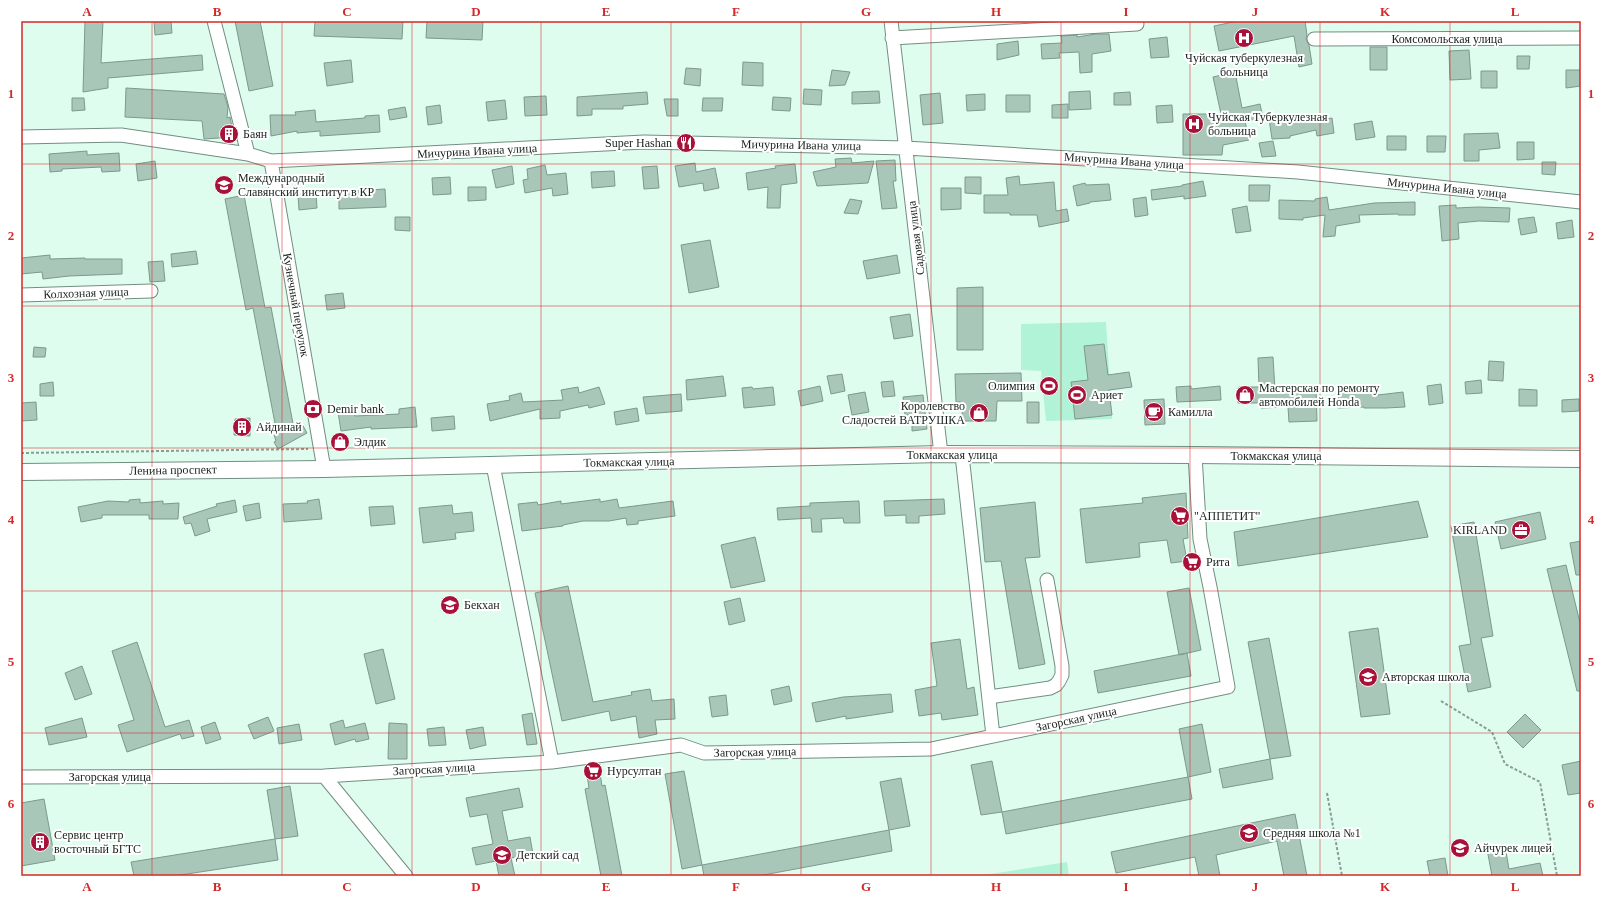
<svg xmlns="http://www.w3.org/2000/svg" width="1602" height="897" viewBox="0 0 1602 897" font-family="'Times New Roman',serif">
	<rect width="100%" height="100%" fill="#dffdef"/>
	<!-- green -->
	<path fill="#b1f3d6" d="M1106 322 1112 419 1046 421 1041 371 1021 370V324Z
		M1067 862 1069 876H978Z"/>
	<!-- building -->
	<path fill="#a9c7b9" stroke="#7c998c" d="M85 21H103L101 63 202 55 203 70 108 78V88L83 92Z
		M154 21H171L172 33 155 35Z
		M235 21H260L273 86 249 91Z
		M315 21H403L402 39 314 36Z
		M427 21H483L482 40 426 38Z
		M1238 21H1305L1307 35 1306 39 1309 45 1312 64 1299 67 1294 36 1219 51 1214 26Z
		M1096 34H1109L1111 51 1092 54V72L1080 73 1079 52 1059 53 1060 58 1042 59 1041 44 1062 43 1061 36 1077 35V37Z
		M1167 37 1169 57 1151 58 1149 39Z
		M1018 41 1019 55 997 60V44Z
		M1370 47H1387V70H1370Z
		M1469 50 1471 79 1450 80 1449 51Z
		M1517 56H1530L1529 69H1517Z
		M351 60 353 82 327 86 324 63Z
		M743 62 763 63V86L742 85Z
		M686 68 701 69 700 86 684 84Z
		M832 70 850 72 845 85 829 86Z
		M1566 70H1580L1581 86 1566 88Z
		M1481 71H1497V88H1481Z
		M1235 72 1242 108 1260 104 1263 118 1245 121 1249 140 1223 145 1222 155H1183V114H1221L1213 77Z
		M126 88 224 94 228 107 227 118 230 117 234 137 204 139 202 121 125 117Z
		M804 89 822 90 821 105 803 104Z
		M879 91 880 103 852 104V92Z
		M1090 91 1091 109 1069 110V92Z
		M647 92 648 104 623 106V109H592V115L577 116V97Z
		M1130 92 1131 105H1114V93Z
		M940 93 943 123 923 125 920 95Z
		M985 94V110L967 111 966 95Z
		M1006 95H1030V112H1006Z
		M546 96 547 115 525 116 524 97Z
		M773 97 791 98 790 111 772 110Z
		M72 98H84L85 110 72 111Z
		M703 98H723L722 111H702Z
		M664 99H678V116H667Z
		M505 100 507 119 488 121 486 102Z
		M1068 104V118H1052V105Z
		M440 105 442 123 428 125 426 107Z
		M1172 105 1173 122 1157 123 1156 106Z
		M405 107 407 117 390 120 388 110Z
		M315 110 316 122 365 118V116L379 115 380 132 320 136V131L297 133V131L271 136 270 115H296L295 112Z
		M1307 115 1308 122 1332 118 1334 133 1317 136 1316 130 1290 136V138L1272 139 1269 119Z
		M1372 121 1375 137 1356 140 1354 124Z
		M1498 133 1500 148 1479 150V161H1464V134Z
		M1387 136H1406V150H1387Z
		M1427 136H1446L1445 152H1427Z
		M1273 141 1276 156 1262 157 1259 143Z
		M1517 142H1534V159L1517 160Z
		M87 151V155L119 153 120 171 102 172 101 167 62 169V171L50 172 49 154Z
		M851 158 852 163 874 161 868 183 817 186 813 172 836 167 835 159Z
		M895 160 896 181H893L897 208 882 209 876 161Z
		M155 161 157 178 138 181 136 164Z
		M1542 162H1556L1555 175 1542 174Z
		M695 163 696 172 715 168 719 188 704 191 703 183 679 187 675 166Z
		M795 164 797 183 781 185 780 208H767L768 187 748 190 746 173 776 168 775 166Z
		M545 165 547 175 566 173 568 194 553 196 552 188 525 193 523 180 528 179 527 169Z
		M512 166 514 184 496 188 492 170Z
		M657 166 659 188 644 189 642 167Z
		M614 171 615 186 592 188 591 172Z
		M1019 176 1020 185 1054 182 1056 211 1067 209 1069 221 1039 227 1037 215H1010V213H984V195H1008L1006 178Z
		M450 177 451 194 433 195 432 178Z
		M965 177H981V194L965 193Z
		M1203 181 1206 196 1184 199V196L1152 200 1151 190 1182 186V185Z
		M1085 183 1086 185 1109 184 1111 200 1090 202V203L1077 206 1073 186Z
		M1249 185H1270L1269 201H1249Z
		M468 187H486V200L468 201Z
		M941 188H961V209L941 210Z
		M385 189 386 207 339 209V192Z
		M316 193 317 208 299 210 298 195Z
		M244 195 265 308 271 307 294 429 302 424 307 433 278 449 274 442 276 441 274 435 277 434 253 308 246 310 225 199Z
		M1146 197 1148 215 1135 217 1133 199Z
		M1327 197 1329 210 1374 203 1415 202V215H1398V214L1359 215 1360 222 1336 226 1335 236 1323 237 1325 215 1303 218V220L1279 219V200L1315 201V199Z
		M850 199 862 201 858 214 844 213Z
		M1456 205V208L1478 207 1510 208 1509 222 1479 221 1458 223 1459 239 1442 241 1439 206Z
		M1247 206 1251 231 1236 233 1232 209Z
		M395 217H410V231L395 230Z
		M1534 217 1537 232 1521 235 1518 219Z
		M1572 220 1574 237 1558 239 1556 223Z
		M710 240 719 287 689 293 681 245Z
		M196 251 198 264 172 267 171 254Z
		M50 255V259L85 258V259H122V274L69 276 43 279 42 272 21 274V258Z
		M897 255 900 273 867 279 863 261Z
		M163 261 165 281 150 282 148 262Z
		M983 287V350H957V288Z
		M343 293 345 308 327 310 325 295Z
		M910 314 913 336 894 339 890 317Z
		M1104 344 1108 375 1129 372 1132 387 1109 390 1112 415 1075 419 1071 382 1088 380 1084 346Z
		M34 347 46 348 45 357H33Z
		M1273 357 1275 390 1316 387 1317 421 1289 422 1288 407 1261 408V403H1238L1239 387H1259L1258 358Z
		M1489 361 1504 362 1503 381 1488 380Z
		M1021 373 1022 401H997L996 421H963L961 402H956L955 374Z
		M842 374 845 391 831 394 827 376Z
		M723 376 726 396 687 400 686 380Z
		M1481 380 1482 393 1466 394 1465 382Z
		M893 381 895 396 883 397 881 382Z
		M53 382 54 396H40V384Z
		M1441 384 1443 403 1429 405 1427 386Z
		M820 386 823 401 801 406 798 391Z
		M1191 386V389L1220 386 1221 400 1177 402 1176 387Z
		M578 387 579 393 599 387 605 404 589 408 588 405 560 411V418L540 419V409L490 421 487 404 510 400 509 396 521 393 523 402 563 400 561 390Z
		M752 387 753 389 773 387 775 405 744 408 742 388Z
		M1519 389 1537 390V406H1519Z
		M1377 391 1378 395 1403 392 1405 407 1386 408H1364V407L1338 408V392Z
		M865 392 869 412 852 415 848 395Z
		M681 394 682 411 646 414 643 397Z
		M923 395 927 429 912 431V415H905L903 397Z
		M1164 399 1165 424 1145 425 1144 400Z
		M1579 399V411L1562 412V400Z
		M36 402 37 420 21 421V403Z
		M1027 402H1039V423H1027Z
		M415 407 417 427 371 429V427L341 431 338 412 354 410 355 416 399 414V409Z
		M637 408 639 421 616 425 614 412Z
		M454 416 455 429 432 431 431 418Z
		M250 418V436L234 435 235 419Z
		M1186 493 1188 538 1183 539 1187 561 1171 563 1167 540 1139 543 1140 557 1086 563 1080 509 1143 503 1142 498Z
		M140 499V503L163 501V504L179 503 178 519H149V515H102V518L81 522 78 507 108 501 129 502V500Z
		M319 499 322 519 284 522 283 504 308 503 307 501Z
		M600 499V502L617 499 619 508 673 501 675 516 638 521V524L627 525 626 518 609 521H583L563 525V526L522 531 518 504 537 502 538 505 561 501V504Z
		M944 499 945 514 919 516V523H906V515L885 516 884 501Z
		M235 500 237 512 207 519 210 531 195 536 191 523 185 524 183 517 217 506 216 504Z
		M859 501 860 523H844L843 518 821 519 822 532H812L811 518 778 520 777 508 810 506V503Z
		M1418 501 1428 537 1238 566 1234 532Z
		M1035 502 1040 557 1025 558 1045 664 1019 669 1001 561 985 562 980 508Z
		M259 503 261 518 246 521 243 506Z
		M452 505 453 514 472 512 474 531 455 533 456 539 423 543 419 508Z
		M393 506 395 524 371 526 369 507Z
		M1540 512 1546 539 1501 549 1495 522Z
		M1474 522 1493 636 1481 638 1491 687 1468 692 1459 646 1471 644 1451 526Z
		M755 537 765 581 731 588 721 545Z
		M1581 541V575H1576L1570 543Z
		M1566 565 1581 627V691H1577L1547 569Z
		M568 586 593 702 632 695 631 692 650 689 652 701 674 699 675 719 655 720 657 734 639 738 636 716 611 721 609 711 562 721 535 593Z
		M1189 588 1201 650 1179 655 1167 592Z
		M740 598 745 621 729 625 724 602Z
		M1378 628 1390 714 1361 717 1349 632Z
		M1269 638 1291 756 1270 759 1248 642Z
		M960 639 967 689 974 687 978 715 942 720 941 713 919 716 915 690 937 686 931 643Z
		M137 642 165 727 189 720 194 736 182 739 180 734 127 752 118 725 134 720 112 651Z
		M383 649 395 699 376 704 364 654Z
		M1187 653 1191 676 1098 693 1094 671Z
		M82 666 92 694 75 700 65 673Z
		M789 686 792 701 774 705 771 690Z
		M891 694 893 712 846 719V716L816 722 812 703 843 697Z
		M726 695 728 715 712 717 709 697Z
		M532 713 537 744 527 745 522 715Z
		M1525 714 1541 730 1523 748 1507 732Z
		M268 717 274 731 254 739 248 725Z
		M82 718 87 737 49 745 45 728Z
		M343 720 345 728 365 723 369 739 356 742 355 739 335 745 330 724Z
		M215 722 221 739 206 744 201 727Z
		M389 723 407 724V759H388Z
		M299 724 302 740 279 744 277 728Z
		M1202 724 1211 772 1188 777 1179 729Z
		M444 727 446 745 429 746 427 729Z
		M483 727 486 745 470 749 466 730Z
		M1270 759 1273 779 1223 788 1219 769Z
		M992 761 1002 812 981 815 971 765Z
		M1581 761V793L1568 795 1562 765Z
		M599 767 602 786 605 785 622 876H601L585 789 589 788 586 768Z
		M684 771 702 865 682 869 665 774Z
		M1188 777 1192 799 1006 834 1002 812Z
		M901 778 910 826 889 830 880 782Z
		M290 786 298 836 275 839 267 790Z
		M519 788 523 807 502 811 508 841 530 837 533 854 511 858 515 876H499L496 861 476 865 472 848 493 844 487 814 470 817 466 798Z
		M44 799 55 860 21 866V803Z
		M1295 814 1307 876H1284L1277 841 1216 855 1220 876H1199L1195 857 1116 873 1111 852Z
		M889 830 892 851 758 876H704L702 865Z
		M275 839 278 860 174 876H134L131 862Z
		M1505 846 1509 869 1540 863 1543 876H1492L1487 849Z
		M1445 858 1448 876H1430L1427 861Z"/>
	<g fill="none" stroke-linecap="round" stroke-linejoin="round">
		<defs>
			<path id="minor" d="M214 21 248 154
				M891 21 941 454
				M892 38 1137 24
				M1314 39 1581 38
				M21 137 121 135 248 154 271 161 644 142 906 148 1298 172 1581 202
				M271 161 324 469
				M21 295 151 291
				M962 455 993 736
				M493 465 552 762
				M989 697 1050 688 1056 685 1059 681 1062 675V666L1047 580
				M324 776 406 876
				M21 777 324 776 552 762 681 745 704 753 931 749 1228 687 1210 587 1200 539 1195 455"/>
			<path id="major" d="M21 472 324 469 941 454 1195 455 1581 459"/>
		</defs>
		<!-- minor casing -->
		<use href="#minor" stroke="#728e81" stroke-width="15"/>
		<!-- major casing -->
		<use href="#major" stroke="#728e81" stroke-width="18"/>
		<!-- path -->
		<path stroke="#889d93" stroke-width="2" stroke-dasharray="3 2" stroke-linecap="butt" d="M21 453 308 449
			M1441 701 1492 732 1505 764 1540 782 1557 876
			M1327 793 1342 876"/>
		<!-- minor -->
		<use href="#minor" stroke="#fff" stroke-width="13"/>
		<!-- major -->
		<use href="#major" stroke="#fff" stroke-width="16"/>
	</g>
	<!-- grid -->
	<path fill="none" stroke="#d62828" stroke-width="1" stroke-opacity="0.55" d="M152 21V876M282 21V876M412 21V876M541 21V876M671 21V876M801 21V876M931 21V876M1061 21V876M1190 21V876M1320 21V876M1450 21V876M21 164H1581M21 306H1581M21 448H1581M21 591H1581M21 733H1581"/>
	<!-- icons -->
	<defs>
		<symbol id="hospital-disc" viewBox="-11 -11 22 22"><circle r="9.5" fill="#a81138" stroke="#fff"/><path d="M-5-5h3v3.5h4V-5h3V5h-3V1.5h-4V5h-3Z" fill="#fff"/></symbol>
		<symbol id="building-disc" viewBox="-11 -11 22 22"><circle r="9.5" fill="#a81138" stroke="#fff"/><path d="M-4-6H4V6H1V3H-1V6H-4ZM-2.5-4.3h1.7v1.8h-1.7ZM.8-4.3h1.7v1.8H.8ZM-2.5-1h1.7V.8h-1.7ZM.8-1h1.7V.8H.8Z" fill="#fff"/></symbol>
		<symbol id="restaurant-disc" viewBox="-11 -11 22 22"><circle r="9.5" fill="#a81138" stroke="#fff"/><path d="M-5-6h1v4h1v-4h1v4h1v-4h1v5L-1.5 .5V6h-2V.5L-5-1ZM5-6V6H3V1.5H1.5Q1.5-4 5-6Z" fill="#fff"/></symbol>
		<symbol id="university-disc" viewBox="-11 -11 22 22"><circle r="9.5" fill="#a81138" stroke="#fff"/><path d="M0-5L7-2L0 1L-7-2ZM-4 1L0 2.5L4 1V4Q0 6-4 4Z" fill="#fff"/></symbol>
		<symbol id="stadium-disc" viewBox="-11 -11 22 22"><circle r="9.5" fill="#a81138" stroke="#fff"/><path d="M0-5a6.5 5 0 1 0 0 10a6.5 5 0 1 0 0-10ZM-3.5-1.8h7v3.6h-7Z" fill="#fff"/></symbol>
		<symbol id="shop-disc" viewBox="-11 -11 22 22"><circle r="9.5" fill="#a81138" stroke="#fff"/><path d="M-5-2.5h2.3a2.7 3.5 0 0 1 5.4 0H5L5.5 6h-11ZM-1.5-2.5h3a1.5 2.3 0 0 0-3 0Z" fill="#fff"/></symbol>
		<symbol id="bank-disc" viewBox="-11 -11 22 22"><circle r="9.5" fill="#a81138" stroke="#fff"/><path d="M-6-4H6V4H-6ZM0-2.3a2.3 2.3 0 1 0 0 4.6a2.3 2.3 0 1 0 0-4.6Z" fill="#fff"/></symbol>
		<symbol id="cafe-disc" viewBox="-11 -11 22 22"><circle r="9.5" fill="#a81138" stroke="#fff"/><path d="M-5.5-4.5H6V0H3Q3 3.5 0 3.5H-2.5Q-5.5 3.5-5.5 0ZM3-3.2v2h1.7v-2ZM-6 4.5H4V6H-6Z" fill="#fff"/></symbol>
		<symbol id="supermarket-disc" viewBox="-11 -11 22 22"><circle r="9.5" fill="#a81138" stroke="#fff"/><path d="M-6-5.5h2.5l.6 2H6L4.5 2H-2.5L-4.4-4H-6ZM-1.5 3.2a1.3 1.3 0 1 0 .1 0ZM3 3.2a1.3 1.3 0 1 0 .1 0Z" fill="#fff"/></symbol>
		<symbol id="office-disc" viewBox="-11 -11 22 22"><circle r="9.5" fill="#a81138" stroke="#fff"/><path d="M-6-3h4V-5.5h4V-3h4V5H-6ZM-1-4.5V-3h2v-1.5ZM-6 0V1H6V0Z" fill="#fff"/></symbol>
		<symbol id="school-disc" viewBox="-11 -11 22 22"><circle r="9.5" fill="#a81138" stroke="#fff"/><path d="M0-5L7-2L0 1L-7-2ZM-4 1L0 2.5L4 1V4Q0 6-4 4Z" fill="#fff"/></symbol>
	</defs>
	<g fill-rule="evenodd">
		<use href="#hospital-disc" x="1233" y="27" width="22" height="22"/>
		<use href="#hospital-disc" x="1183" y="113" width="22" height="22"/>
		<use href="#building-disc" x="218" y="123" width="22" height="22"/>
		<use href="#restaurant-disc" x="675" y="132" width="22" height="22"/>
		<use href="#university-disc" x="213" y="174" width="22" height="22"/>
		<use href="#stadium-disc" x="1038" y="375" width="22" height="22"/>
		<use href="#stadium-disc" x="1066" y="384" width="22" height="22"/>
		<use href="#shop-disc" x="1234" y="384" width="22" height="22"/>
		<use href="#bank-disc" x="302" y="398" width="22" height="22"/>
		<use href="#cafe-disc" x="1143" y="401" width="22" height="22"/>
		<use href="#shop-disc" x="968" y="402" width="22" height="22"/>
		<use href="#building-disc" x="231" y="416" width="22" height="22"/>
		<use href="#shop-disc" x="329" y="431" width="22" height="22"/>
		<use href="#supermarket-disc" x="1169" y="505" width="22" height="22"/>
		<use href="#office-disc" x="1510" y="519" width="22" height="22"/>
		<use href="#supermarket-disc" x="1181" y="551" width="22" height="22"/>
		<use href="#school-disc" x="439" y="594" width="22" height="22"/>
		<use href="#school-disc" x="1357" y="666" width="22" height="22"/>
		<use href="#supermarket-disc" x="582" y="760" width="22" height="22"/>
		<use href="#school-disc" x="1238" y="822" width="22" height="22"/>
		<use href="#building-disc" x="29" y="831" width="22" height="22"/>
		<use href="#school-disc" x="1449" y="837" width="22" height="22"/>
		<use href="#school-disc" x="491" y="844" width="22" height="22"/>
	</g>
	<g text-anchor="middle" stroke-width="4" stroke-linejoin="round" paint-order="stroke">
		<!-- street labels -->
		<g font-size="12" fill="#17221d" stroke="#fff">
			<text x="1447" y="43">Комсомольская улица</text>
			<text transform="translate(801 145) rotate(1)" y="4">Мичурина Ивана улица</text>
			<text transform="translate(477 151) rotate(-3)" y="4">Мичурина Ивана улица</text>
			<text transform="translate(1124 161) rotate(4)" y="4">Мичурина Ивана улица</text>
			<text transform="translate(1447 188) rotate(6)" y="4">Мичурина Ивана улица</text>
			<text transform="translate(916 238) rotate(-97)" y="4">Садовая улица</text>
			<text transform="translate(86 293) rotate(-2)" y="4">Колхозная улица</text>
			<text transform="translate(296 305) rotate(80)" y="4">Кузнечный переулок</text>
			<text x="952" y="459">Токмакская улица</text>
			<text x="1276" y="460">Токмакская улица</text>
			<text transform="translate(629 462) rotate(-1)" y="4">Токмакская улица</text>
			<text transform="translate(173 470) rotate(-1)" y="4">Ленина проспект</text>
			<text transform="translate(1076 719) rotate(-12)" y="4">Загорская улица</text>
			<text transform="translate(755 752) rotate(-1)" y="4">Загорская улица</text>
			<text transform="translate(434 769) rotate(-3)" y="4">Загорская улица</text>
			<text x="110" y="781">Загорская улица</text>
		</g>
		<!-- poi labels -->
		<g font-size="12" fill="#17221d" stroke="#fff" text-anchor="start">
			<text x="1244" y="62" text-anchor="middle">Чуйская туберкулезная<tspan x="1244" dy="14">больница</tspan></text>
			<text x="1208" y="121">Чуйская Туберкулезная<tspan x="1208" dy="14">больница</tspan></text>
			<text x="243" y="138">Баян</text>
			<text x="672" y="147" text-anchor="end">Super Hashan</text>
			<text x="238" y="182">Международный<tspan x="238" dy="14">Славянский институт в КР</tspan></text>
			<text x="1035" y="390" text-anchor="end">Олимпия</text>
			<text x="1259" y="392">Мастерская по ремонту<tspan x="1259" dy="14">автомобилей Honda</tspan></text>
			<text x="1091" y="399">Ариет</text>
			<text x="965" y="410" text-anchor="end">Королевство<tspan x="965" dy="14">Сладостей ВАТРУШКА</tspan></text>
			<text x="327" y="413">Demir bank</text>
			<text x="1168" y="416">Камилла</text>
			<text x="256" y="431">Айдинай</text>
			<text x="354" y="446">Элдик</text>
			<text x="1194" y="520">"АППЕТИТ"</text>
			<text x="1507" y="534" text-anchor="end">KIRLAND</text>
			<text x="1206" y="566">Рита</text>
			<text x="464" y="609">Бекхан</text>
			<text x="1382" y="681">Авторская школа</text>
			<text x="607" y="775">Нурсултан</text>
			<text x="1263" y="837">Средняя школа №1</text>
			<text x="54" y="839">Сервис центр<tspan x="54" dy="14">восточный БГТС</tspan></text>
			<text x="1474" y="852">Айчурек лицей</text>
			<text x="516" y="859">Детский сад</text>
		</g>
	</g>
	<!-- border -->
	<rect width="1602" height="897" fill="none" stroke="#ffffff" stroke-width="44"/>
	<rect x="22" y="22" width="1558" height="853" fill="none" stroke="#d62828" stroke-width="1.5"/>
	<g font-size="13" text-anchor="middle" font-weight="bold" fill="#d62828">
		<text x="87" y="16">A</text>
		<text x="217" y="16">B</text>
		<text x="347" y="16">C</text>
		<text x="476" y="16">D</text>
		<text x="606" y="16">E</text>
		<text x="736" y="16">F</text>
		<text x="866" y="16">G</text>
		<text x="996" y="16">H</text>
		<text x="1126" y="16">I</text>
		<text x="1255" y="16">J</text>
		<text x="1385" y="16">K</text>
		<text x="1515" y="16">L</text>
		<text x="11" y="98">1</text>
		<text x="1591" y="98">1</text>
		<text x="11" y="240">2</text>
		<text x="1591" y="240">2</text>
		<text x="11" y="382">3</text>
		<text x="1591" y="382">3</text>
		<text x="11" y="524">4</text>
		<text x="1591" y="524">4</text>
		<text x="11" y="666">5</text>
		<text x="1591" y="666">5</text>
		<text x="11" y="808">6</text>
		<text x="1591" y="808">6</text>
		<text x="87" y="891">A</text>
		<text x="217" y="891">B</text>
		<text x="347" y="891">C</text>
		<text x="476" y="891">D</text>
		<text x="606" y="891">E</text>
		<text x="736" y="891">F</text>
		<text x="866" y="891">G</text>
		<text x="996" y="891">H</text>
		<text x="1126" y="891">I</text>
		<text x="1255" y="891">J</text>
		<text x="1385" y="891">K</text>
		<text x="1515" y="891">L</text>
	</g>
</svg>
